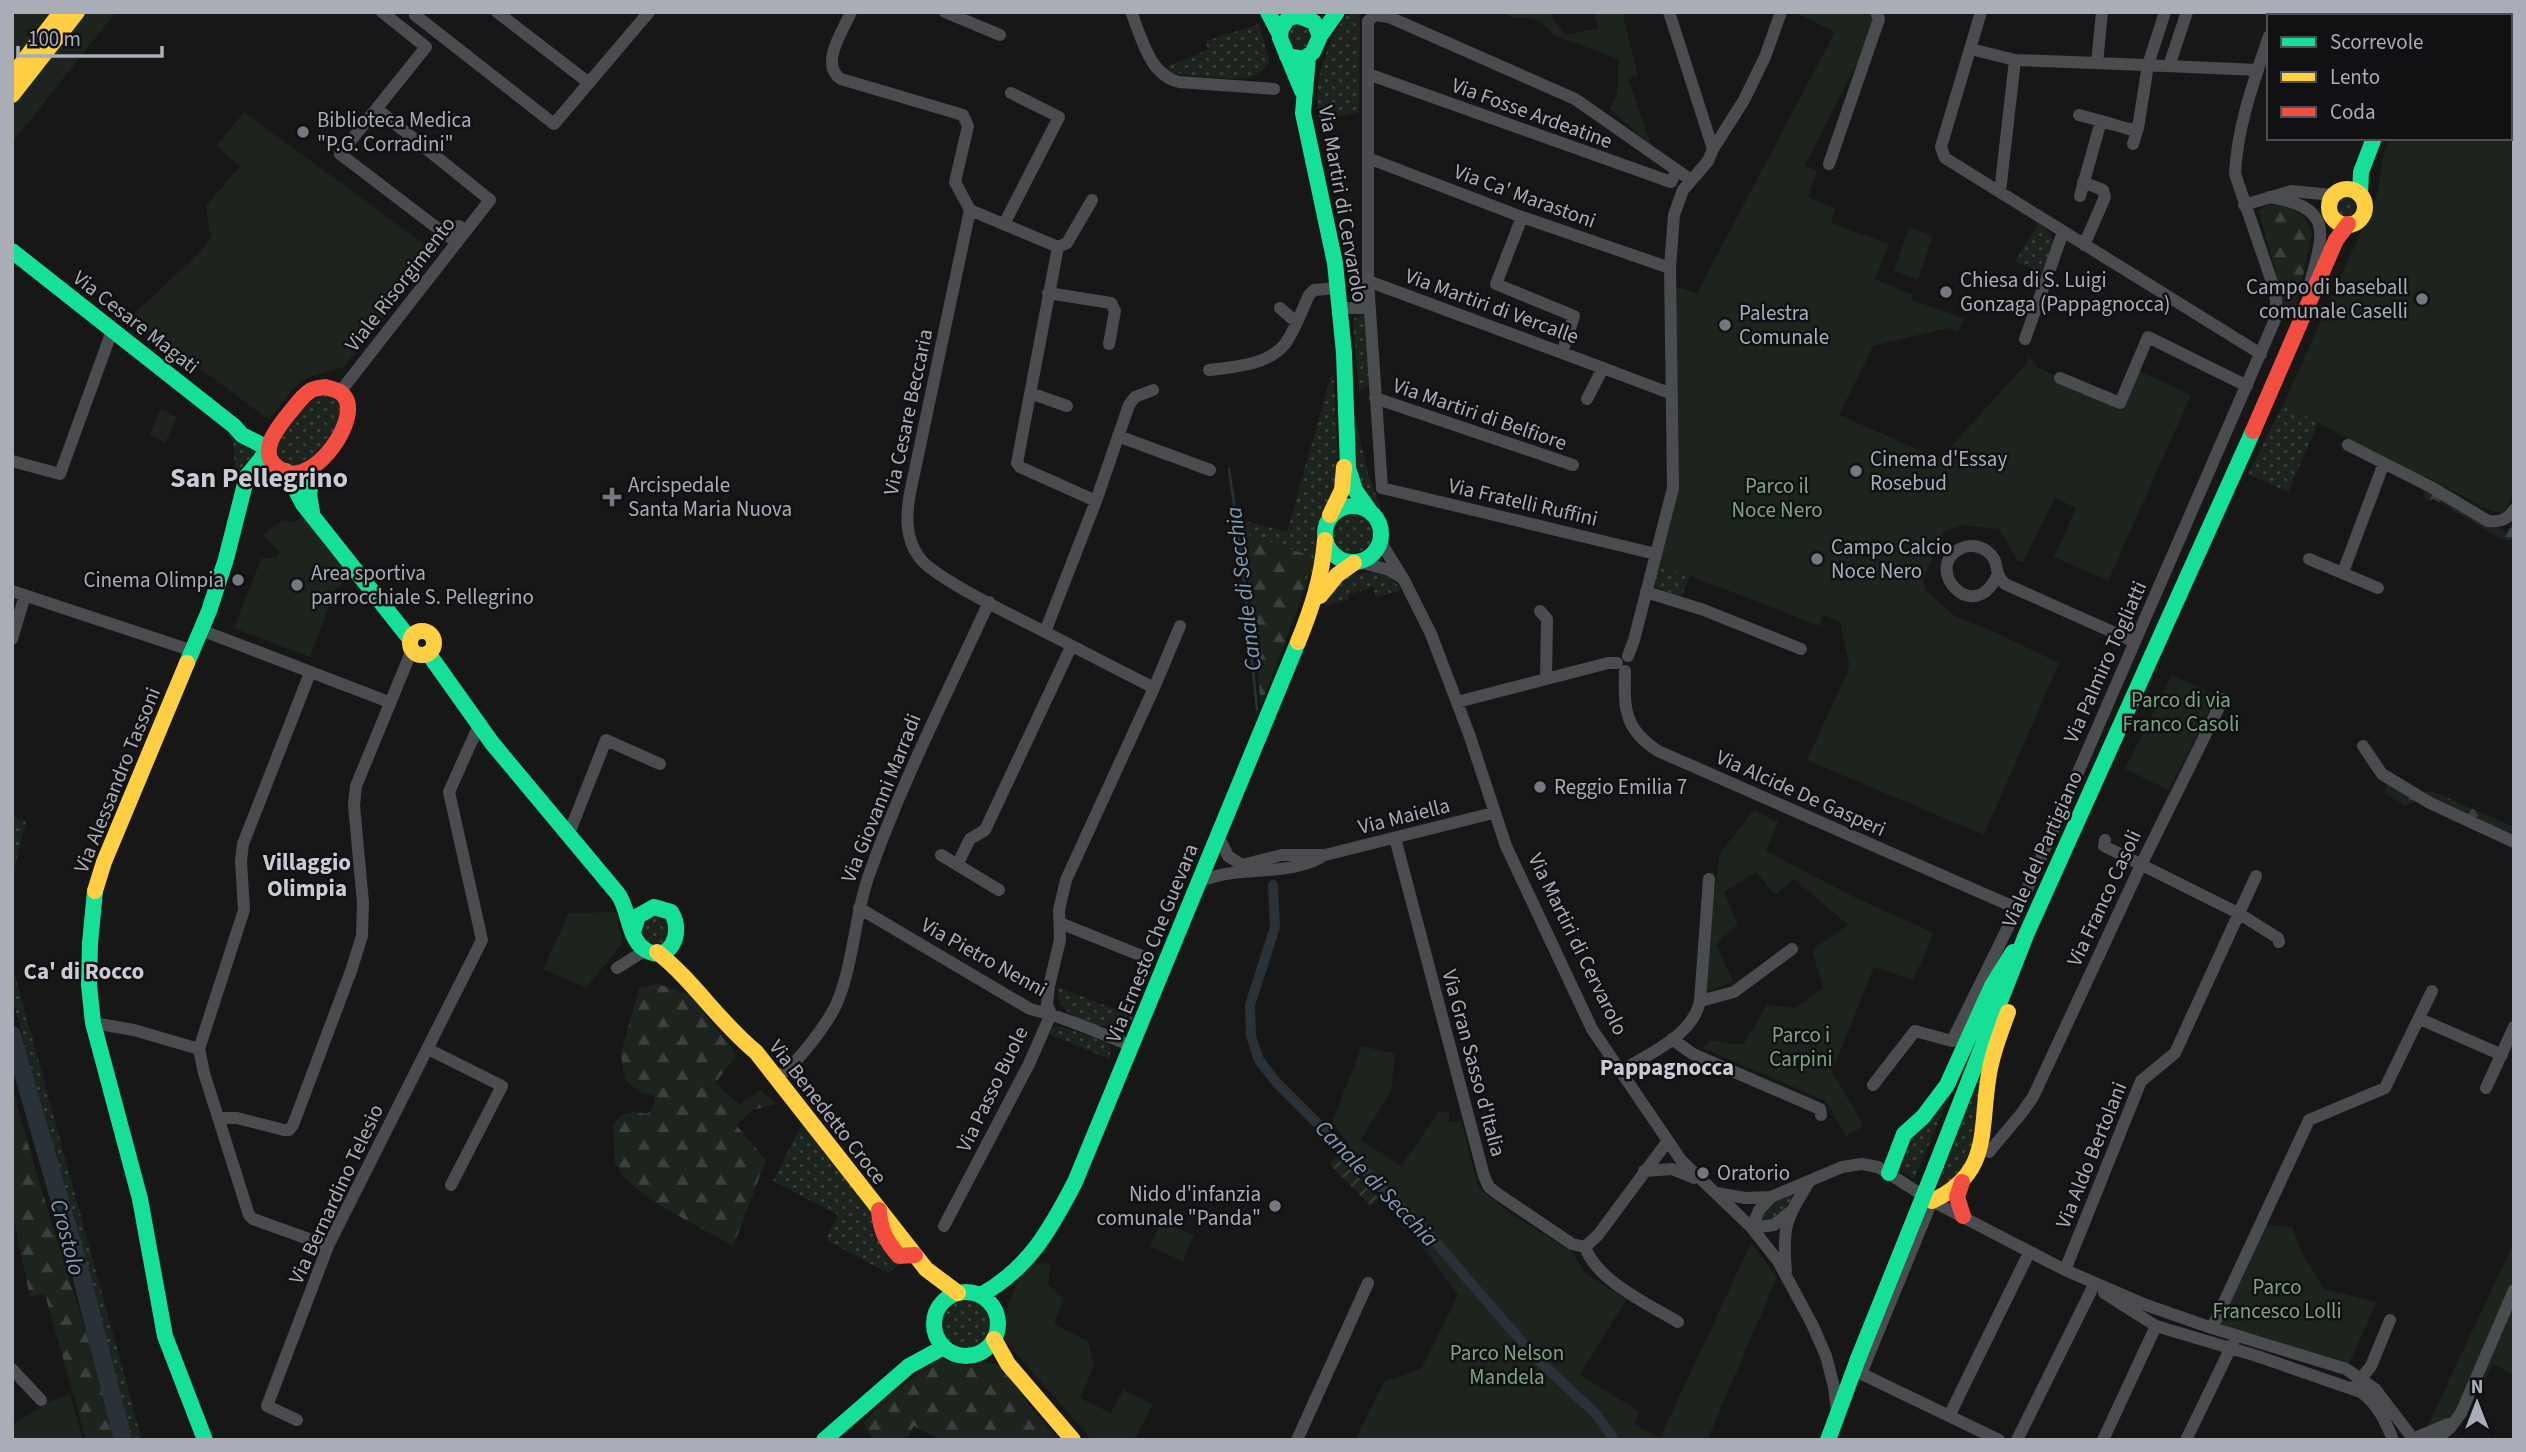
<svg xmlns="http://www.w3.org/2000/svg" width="2526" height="1452" viewBox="0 0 2526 1452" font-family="'Source Sans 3',sans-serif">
	<defs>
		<pattern id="grass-dots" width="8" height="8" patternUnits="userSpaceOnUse" patternTransform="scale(1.75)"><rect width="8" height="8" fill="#1d241e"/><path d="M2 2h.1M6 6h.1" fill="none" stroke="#3b413d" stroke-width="1.8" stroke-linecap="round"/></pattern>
		<pattern id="forest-firs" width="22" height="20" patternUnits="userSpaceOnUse" patternTransform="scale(1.75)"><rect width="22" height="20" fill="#1d241e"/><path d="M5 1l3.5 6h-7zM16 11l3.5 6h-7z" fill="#3b413d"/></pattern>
		<pattern id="garden-furrows" width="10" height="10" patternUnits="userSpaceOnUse" patternTransform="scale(1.75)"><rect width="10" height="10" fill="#1d241e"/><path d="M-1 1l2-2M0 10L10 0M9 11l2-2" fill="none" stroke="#3b413d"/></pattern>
	</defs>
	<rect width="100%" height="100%" fill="#171717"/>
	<!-- grass -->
	<path fill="url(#grass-dots)" d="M1348 12H1356L1360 16 1359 112 1319 121C1313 77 1325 49 1348 12Z
		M1307 23 1316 36 1305 53 1290 51 1284 32 1291 24Z
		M1259 24 1270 63C1263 70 1257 77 1247 78 1226 80 1187 76 1167 71L1165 67 1208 50 1206 41Z
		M2336 207a10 10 0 1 1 20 0a10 10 0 1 1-20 0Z
		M2038 224C2063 237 2050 251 2041 272L2015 262Z
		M1367 315 1372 383 1359 392 1353 323 1355 317Z
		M1331 376H1334L1338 472 1334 496 1322 517 1317 530 1316 559 1302 597 1308 555 1243 533 1241 520 1287 532Z
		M325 393 341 400 342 421 309 462C290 472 271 458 277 437 282 423 312 398 325 393Z
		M2284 403 2318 423 2288 492 2248 474Z
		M1350 414H1354L1368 473 1384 517V523L1354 479Z
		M227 432 259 452 244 464 236 479 233 442Z
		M1331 532a21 21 0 1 1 42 0a21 21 0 1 1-42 0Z
		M1659 564 1690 576 1681 598 1654 586Z
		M1372 572C1384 575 1395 578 1401 591L1376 597 1373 587 1348 595 1349 600 1326 606C1336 579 1343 574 1372 572Z
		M12 816 26 822 12 877Z
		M665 914 674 928 666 944 655 947 641 938 640 921 643 916Z
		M12 964 142 1440H132L12 997Z
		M1058 987 1135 1017C1117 1040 1050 1018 1058 987Z
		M1997 987 1914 1179 1901 1170V1151L1926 1118Z
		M2010 989 1975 1150C1965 1166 1956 1181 1938 1187Z
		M1060 1026 1105 1042 1111 1048 1109 1059 1049 1034 1053 1028Z
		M802 1124 871 1210 873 1232 900 1264 888 1273 826 1240 838 1215 773 1181Z
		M1798 1194 1779 1218 1760 1224 1764 1208 1785 1197Z
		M939 1324a27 27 0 1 1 54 0a27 27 0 1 1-54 0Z"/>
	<!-- forest -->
	<path fill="url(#forest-firs)" d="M2267 205C2291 205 2300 210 2312 230L2300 292 2293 316 2283 309C2279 276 2267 245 2259 211Z
		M2422 488 2488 521 2506 533 2514 520 2512 540 2501 539 2434 499 2426 501Z
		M1243 533 1308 555 1302 597 1261 705Z
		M2387 783 2415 794 2432 791 2514 827V842L2422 799 2405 806 2385 793Z
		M658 984 689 994 737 1055 715 1083 739 1105 760 1090 777 1104 753 1110 736 1125 766 1160 733 1246 666 1209 638 1190 624 1177 615 1163 613 1125 621 1115 634 1112 647 1114 654 1105 655 1096 641 1093 625 1080 621 1054 639 988Z
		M12 1085C43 1205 85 1321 118 1440H86L45 1294 30 1297 12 1210Z
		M940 1358C958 1366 971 1368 989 1362L1004 1368 1031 1408 1059 1440H940L914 1426 906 1440H873L864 1423 884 1400Z"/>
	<!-- park -->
	<path fill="#1d241e" d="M17 12H116L12 143V19Z
		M1504 12H1549L1565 35 1598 28 1593 12H1622L1638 75 1628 78 1651 145 1610 109 1617 94 1618 59 1554 35 1540 21 1530 18H1513Z
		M1795 12H1876L1879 19 1805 166 1817 171 1808 197 1835 208 1831 223 1889 244 1875 279 1913 295 1911 300 1964 318 1958 332 1947 328 1873 346 1839 415 1940 459 2025 365 2029 356 2038 368 2115 401 2135 369 2191 395 2108 581 2054 557 2076 508 2055 498 2023 562 2018 561 1999 529 1961 525 1943 533 1923 580 1926 591 1956 617 1986 628 2059 663 1984 835 1807 760 1850 667 1840 622 1823 615 1820 626 1654 562 1670 508V285L1697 293 1835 32Z
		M2510 62 2514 65V493L2506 509 2501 513 2489 510 2426 476 2424 483 2284 403 2377 196 2383 157 2390 138H2510Z
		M244 112 435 252 344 367 306 378 291 391 269 420 131 317 202 250 212 235 209 230 206 206 240 166 216 146Z
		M1909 228 1933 236 1918 280 1894 271Z
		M161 409 177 417 165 443 149 435Z
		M304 515 351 576 328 597 329 606 310 657 234 628 261 559 276 557 280 552 262 535 283 520 295 522Z
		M2172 675 2217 696 2169 790 2125 769Z
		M1754 810 1778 822 1766 851 1854 897 1934 933 1913 980 1874 967 1832 1072 1864 1126 1846 1136 1826 1101 1703 1048 1710 1040 1743 1045 1767 1005 1795 1008 1823 988 1812 950 1848 925 1794 879 1775 895 1756 872 1724 892 1738 924 1716 944 1733 982 1706 992 1712 908 1720 853Z
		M616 912 622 944 586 988 543 969 569 913Z
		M1362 1046 1395 1054 1391 1091 1361 1140 1401 1166 1439 1112H1449V1122L1461 1121 1478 1185 1481 1190 1514 1216 1571 1251 1585 1273 1626 1300 1580 1375 1640 1412 1634 1424 1660 1438 1751 1243 1777 1277 1707 1440H1355L1384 1382 1422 1368 1458 1295 1332 1122Z
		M1161 1221 1194 1235 1183 1261 1150 1247Z
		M2261 1224 2292 1227 2302 1253 2324 1289 2377 1302 2346 1369 2212 1329Z
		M2514 1242V1375L2493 1364 2467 1418 2441 1440H2421Z
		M1051 1263 1048 1285 1064 1298 1054 1324 1088 1341 1094 1366 1080 1398 1111 1413 1123 1390 1153 1404 1134 1440H1092L1002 1337C1006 1307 1012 1290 1028 1264Z
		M70 1394 83 1440H13V1424L48 1402Z"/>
	<!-- garden -->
	<path fill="url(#garden-furrows)" d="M1337 1156 1379 1198 1371 1206 1329 1164Z"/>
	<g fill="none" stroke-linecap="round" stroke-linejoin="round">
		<!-- stream -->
		<path stroke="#2a3239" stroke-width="2.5" d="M1229 469 1241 551 1257 710"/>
		<!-- canal -->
		<path stroke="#2a3239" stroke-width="10" d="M1273 885 1275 927 1250 1005 1251 1036 1259 1060 1276 1082 1432 1238 1536 1358 1597 1415 1614 1440"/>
		<!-- river -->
		<path stroke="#2a3239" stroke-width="18" d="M12 1035 81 1274 123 1440"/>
		<!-- street -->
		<path stroke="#4b4c50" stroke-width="12" d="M382 12 426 47 340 154 449 237 459 226
			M497 12 589 83
			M851 12C843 31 819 64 841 79L963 115 968 126 955 182 970 210 1058 247 1017 463 1020 467 1096 501
			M945 12 1000 35
			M1131 12C1142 38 1149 75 1179 82L1274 89
			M1669 12 1713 149
			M1981 12 1941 147 1945 158 2261 354
			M2501 12 2506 16
			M415 15 554 124 649 12
			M2275 16 2276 12
			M1971 49 2015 60 2097 63 2102 12
			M2097 63 2258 70
			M2169 66 2187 12
			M1368 74 1671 182 1677 170
			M2079 115 2101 121
			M2133 144 2138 128 2148 65 2165 12
			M1368 158 1522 217 1670 268
			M1829 164 1879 19 1876 12
			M2083 182 2103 190 2105 197 2084 245
			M2000 192 2015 60
			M2080 196 2101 121 2129 129 2138 128
			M2269 197C2336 207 2323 235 2309 287
			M2244 205 2291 191 2333 195
			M970 210 910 493C906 515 905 538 919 557 933 578 1018 618 1045 632
			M1522 217 1496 284 1574 316 1562 353
			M1004 224 1059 117 1011 93
			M1058 247 1067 243 1092 200
			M1368 281 1603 368
			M1048 293 1111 303 1115 311 1109 344
			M1280 308 1296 322
			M1340 308H1370
			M2025 339 2063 232
			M1209 370C1234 367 1268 365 1285 344 1295 330 1302 310 1309 295L1314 290 1338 288
			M2060 378 2120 403 2148 337 2247 386
			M340 392 490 200 377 109
			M1030 393 1067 406
			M1375 398 1573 465
			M1587 399 1603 368 1672 394
			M1118 436 1210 470
			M2348 445 2431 487 2488 521C2500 522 2507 520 2514 510
			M12 461 60 474 112 331
			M1382 533 1383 546 1404 580 1431 634 1469 734 1506 846 1592 1029 1681 1160 1752 1228 1778 1261 1812 1324 1826 1356 1834 1387 1837 1413
			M1656 554 1382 488 1368 281V21L1375 15 1389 17 1575 99 1691 180
			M2309 559 2378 588
			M1360 562 1389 570 1401 577
			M2343 572 2384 463
			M1997 576C1972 628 1921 565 1962 548 1970 544 1981 546 1988 552 2001 562 1992 572 2005 584L2135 642
			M12 591 193 651
			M1646 592 1704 610 1801 649
			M1540 611 1547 619 1546 679
			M201 630 389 702
			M12 639 25 595
			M1628 656 1634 640 1673 488 1670 268 1674 215 1683 190 1708 161 1713 149 1744 100 1765 57 1781 12
			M1625 671C1624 709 1624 729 1658 751L2007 904 2014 905
			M310 673 243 844 241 861 244 910 199 1049 204 1073 249 1215 253 1219 328 1246
			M1154 688 1180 626
			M1457 702 1608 663H1617
			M2363 746 2382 774 2430 803 2514 842
			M568 836 606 740 660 764
			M1219 837 1228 856 1242 865 1282 855H1325L1493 813
			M1395 838 1484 1176 1489 1187 1498 1194 1572 1244 1585 1247
			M2105 840 2104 846 2238 913 2278 938 2279 942
			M941 855 999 890
			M957 865 970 839 985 830 1071 647
			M1201 881C1239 865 1283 877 1320 858
			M2014 905 2023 899 2277 315 2275 291 2235 174C2237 127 2254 81 2269 36
			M859 908 1030 1009C1065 1017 1099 1033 1132 1046
			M1060 923 1147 958
			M617 968 646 950
			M1700 1001 1734 992 1792 949
			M2420 1019 2502 1055
			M93 1023 134 1030 199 1049
			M1672 1039 1693 1054 1820 1109 1821 1115
			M428 1049 502 1086 451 1185
			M1621 1071C1648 1054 1693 1036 1700 1001L1709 879
			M775 1078C794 1069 827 1024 836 1005 854 964 854 917 869 875 902 781 948 692 989 602
			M1873 1085 1915 1031 1952 1041 2015 913 2014 905
			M2486 1088 2514 1027
			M219 1118H237L284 1130H289L293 1125 351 971 362 936 363 903 354 805 356 786 412 650
			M1989 1152 2021 1114 2033 1097 2141 865 2223 699
			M1644 1171 1672 1169 1694 1178
			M1716 1193 1745 1198 1771 1197
			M1932 1201 1863 1369 1864 1375 1999 1440
			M944 1226 1029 1064 1051 1014 1047 1005 1049 986 1060 940 1059 910 1066 880 1154 688 1045 632 1096 501 1129 405 1135 397 1153 390
			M1752 1228 1759 1210 1771 1197 1842 1167 1862 1164 1878 1167 1932 1201 2065 1270 2146 1305 2212 1328 2346 1369 2375 1389 2411 1436 2419 1440
			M1752 1228 1774 1225 1789 1213
			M1585 1247 1598 1235 1667 1142
			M1585 1247C1597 1281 1648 1304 1678 1322
			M2065 1270 2141 1081 2175 1053 2256 876
			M1786 1271C1782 1227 1786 1219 1809 1182
			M2104 1293 2156 1326 2257 1356 2361 1392C2378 1405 2385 1420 2393 1440
			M2212 1328 2309 1120 2385 1088 2432 991
			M12 1369 41 1400
			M2356 1385 2371 1366 2390 1320
			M1949 1416 2029 1253
			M297 1420 267 1406 328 1246 482 940 449 792 479 725
			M2415 1438 2448 1424
			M1297 1440 1368 1283
			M2017 1440 2093 1287
			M2103 1440 2156 1326
			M2186 1440 2233 1343
			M2435 1440 2450 1428 2461 1413 2514 1290"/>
		<!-- fast -->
		<path stroke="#16e098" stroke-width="16" d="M1268 12 1279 33
			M2422 16 2423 12
			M1320 36 1337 12
			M1287 56 1304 59 1313 52 1320 36 1314 22 1299 16 1288 18 1281 29 1280 38 1302 91
			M1308 57 1303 113 1335 263 1344 353 1348 468 1355 490 1372 514
			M2360 195 2361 172 2374 138
			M12 251 234 426 242 435 268 448
			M286 471 303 504 410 639
			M1325 534a28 28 0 1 1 56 0a28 28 0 1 1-56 0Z
			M312 512 309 494 313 469
			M428 653 492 743 618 894C629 909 628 938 644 949 669 966 685 933 671 912L654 907 638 916 633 932
			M187 663 209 611 226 559 247 476 268 450
			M95 891 90 943 89 985 93 1023 140 1199 165 1336 205 1440
			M1936 1165 2026 935 2253 431
			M1889 1173 1904 1134 1923 1117 1947 1085 1992 986 2013 952
			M934 1324a32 32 0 1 1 64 0a32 32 0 1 1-64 0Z
			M981 1295C1029 1268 1050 1230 1075 1182L1298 642
			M824 1440 909 1366 944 1347
			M1828 1440 1858 1359"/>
		<!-- slow -->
		<path stroke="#ffcf43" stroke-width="16" d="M12 76 61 12
			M12 95 77 12
			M2329 207a18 18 0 1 1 36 0a18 18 0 1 1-36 0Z
			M1330 515 1342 490 1344 467
			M1320 596 1337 575 1354 563
			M410 643a12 12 0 1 1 24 0a12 12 0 1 1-24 0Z
			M1298 642C1312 608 1322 577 1325 540
			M95 891 104 862 187 663
			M657 952C694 981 719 1022 756 1052L926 1269 958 1293
			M1932 1201C1990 1174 1980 1134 1988 1080 1991 1057 2000 1034 2008 1012
			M994 1339 1008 1364 1073 1440"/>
		<!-- jam -->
		<path stroke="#f24e42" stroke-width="16" d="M325 387C332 389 340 390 344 396 362 417 316 484 286 472 252 458 276 429 291 411 297 404 302 396 310 391 314 388 320 388 325 387Z
			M2253 431 2336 240 2348 224
			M1962 1182 1957 1197 1963 1216
			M879 1210C880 1230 886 1241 899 1256L915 1255"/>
		<!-- fast-bridge -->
		<path stroke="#16e098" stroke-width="16" d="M1858 1359 1936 1165"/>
	</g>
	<!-- markers -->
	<g fill="#757880" stroke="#111113" stroke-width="2.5">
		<circle cx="303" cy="132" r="7"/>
		<circle cx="1946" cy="292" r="7"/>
		<circle cx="2422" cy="299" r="7"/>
		<circle cx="1725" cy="325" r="7"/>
		<circle cx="1856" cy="471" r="7"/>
		<path d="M608.5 486.5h7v7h7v7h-7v7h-7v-7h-7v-7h7z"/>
		<circle cx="1817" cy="559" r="7"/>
		<circle cx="238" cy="580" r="7"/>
		<circle cx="297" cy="585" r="7"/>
		<circle cx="1540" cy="787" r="7"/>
		<circle cx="1703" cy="1173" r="7"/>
		<circle cx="1275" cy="1206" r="7"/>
	</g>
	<g text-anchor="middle" stroke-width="5" stroke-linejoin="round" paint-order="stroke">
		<!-- street labels -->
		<g font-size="21" fill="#a8adb8" stroke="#111113">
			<text transform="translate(1532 113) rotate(20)" y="7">Via Fosse Ardeatine</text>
			<text transform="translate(1525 196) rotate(20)" y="7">Via Ca' Marastoni</text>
			<text transform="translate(1343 204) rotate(80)" y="7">Via Martiri di Cervarolo</text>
			<text transform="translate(400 284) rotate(-52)" y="7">Viale Risorgimento</text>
			<text transform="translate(1492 306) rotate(20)" y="7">Via Martiri di Vercalle</text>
			<text transform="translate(136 322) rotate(38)" y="7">Via Cesare Magati</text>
			<text transform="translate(908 412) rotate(-78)" y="7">Via Cesare Beccaria</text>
			<text transform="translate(1480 414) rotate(19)" y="7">Via Martiri di Belfiore</text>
			<text transform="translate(1523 502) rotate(13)" y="7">Via Fratelli Ruffini</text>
			<text transform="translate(2105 662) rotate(-66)" y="7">Via Palmiro Togliatti</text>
			<text transform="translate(117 780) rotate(-68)" y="7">Via Alessandro Tassoni</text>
			<text transform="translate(1801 793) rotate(24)" y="7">Via Alcide De Gasperi</text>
			<text transform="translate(881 798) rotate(-68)" y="7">Via Giovanni Marradi</text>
			<text transform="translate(1404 816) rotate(-14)" y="7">Via Maiella</text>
			<text transform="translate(2042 849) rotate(-66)" y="7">Viale del Partigiano</text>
			<text transform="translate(2104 898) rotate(-65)" y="7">Via Franco Casoli</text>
			<text transform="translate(1152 943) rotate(-68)" y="7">Via Ernesto Che Guevara</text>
			<text transform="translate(1578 944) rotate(64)" y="7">Via Martiri di Cervarolo</text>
			<text transform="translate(984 957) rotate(29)" y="7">Via Pietro Nenni</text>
			<text transform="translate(1474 1063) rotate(75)" y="7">Via Gran Sasso d'Italia</text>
			<text transform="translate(992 1089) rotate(-64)" y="7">Via Passo Buole</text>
			<text transform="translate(828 1112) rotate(52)" y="7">Via Benedetto Croce</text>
			<text transform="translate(2091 1155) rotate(-68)" y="7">Via Aldo Bertolani</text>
			<text transform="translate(336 1194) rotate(-65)" y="7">Via Bernardino Telesio</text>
		</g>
		<!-- poi labels -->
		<g font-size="21" fill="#a8adb8" stroke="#111113" text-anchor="start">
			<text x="317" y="127">Biblioteca Medica<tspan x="317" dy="24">"P.G. Corradini"</tspan></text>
			<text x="1960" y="287">Chiesa di S. Luigi<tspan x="1960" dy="24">Gonzaga (Pappagnocca)</tspan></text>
			<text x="2408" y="294" text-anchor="end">Campo di baseball<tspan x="2408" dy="24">comunale Caselli</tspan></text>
			<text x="1739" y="320">Palestra<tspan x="1739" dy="24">Comunale</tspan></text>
			<text x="1870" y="466">Cinema d'Essay<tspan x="1870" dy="24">Rosebud</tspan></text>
			<text x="628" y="492">Arcispedale<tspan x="628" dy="24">Santa Maria Nuova</tspan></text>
			<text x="1831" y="554">Campo Calcio<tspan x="1831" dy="24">Noce Nero</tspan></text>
			<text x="311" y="580">Area sportiva<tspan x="311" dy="24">parrocchiale S. Pellegrino</tspan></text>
			<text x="224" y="587" text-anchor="end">Cinema Olimpia</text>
			<text x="1554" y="794">Reggio Emilia 7</text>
			<text x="1717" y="1180">Oratorio</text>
			<text x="1261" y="1201" text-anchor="end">Nido d'infanzia<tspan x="1261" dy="24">comunale "Panda"</tspan></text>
		</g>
		<!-- park labels -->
		<g font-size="21" fill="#7fa381" stroke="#111113">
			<text x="1777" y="493">Parco il<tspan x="1777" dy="24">Noce Nero</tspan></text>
			<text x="2181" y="707">Parco di via<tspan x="2181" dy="24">Franco Casoli</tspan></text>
			<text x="1801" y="1042">Parco i<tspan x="1801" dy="24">Carpini</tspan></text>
			<text x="2277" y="1294">Parco<tspan x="2277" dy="24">Francesco Lolli</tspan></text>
			<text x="1507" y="1360">Parco Nelson<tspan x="1507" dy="24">Mandela</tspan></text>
		</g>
		<!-- water labels -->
		<g font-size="23" font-style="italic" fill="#7f9bb3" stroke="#111113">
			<text transform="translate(1243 589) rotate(-97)" y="8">Canale di Secchia</text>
			<text transform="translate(1377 1183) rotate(46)" y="8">Canale di Secchia</text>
			<text transform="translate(68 1237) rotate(75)" y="8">Crostolo</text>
		</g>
		<!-- neighbourhood labels -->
		<g font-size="23" font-weight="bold" fill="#c9ccd4" stroke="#111113">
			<text x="307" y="870">Villaggio<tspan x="307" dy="26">Olimpia</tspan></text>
			<text x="84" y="979">Ca' di Rocco</text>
			<text x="1667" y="1075">Pappagnocca</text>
		</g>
		<!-- district labels -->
		<g font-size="28" font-weight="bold" fill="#c9ccd4" stroke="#111113">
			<text x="259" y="487">San Pellegrino</text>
		</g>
	</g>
	<!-- border -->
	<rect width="2526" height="1452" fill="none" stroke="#a8adb8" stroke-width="28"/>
	<!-- legend -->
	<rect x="2267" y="14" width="245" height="126" fill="#111113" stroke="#4d4f55" stroke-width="2"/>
	<rect x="2281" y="37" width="35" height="10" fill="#16e098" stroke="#4d4f55" stroke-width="2"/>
	<text x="2330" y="49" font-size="21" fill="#a8adb8">Scorrevole</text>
	<rect x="2281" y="72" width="35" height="10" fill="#ffcf43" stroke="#4d4f55" stroke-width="2"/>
	<text x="2330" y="84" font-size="21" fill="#a8adb8">Lento</text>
	<rect x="2281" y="107" width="35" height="10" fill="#f24e42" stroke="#4d4f55" stroke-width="2"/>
	<text x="2330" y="119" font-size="21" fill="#a8adb8">Coda</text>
	<!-- north arrow -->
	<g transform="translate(2477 1403)" stroke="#111113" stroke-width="5" paint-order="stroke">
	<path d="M0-5L12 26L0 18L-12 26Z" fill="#a8adb8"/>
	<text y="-10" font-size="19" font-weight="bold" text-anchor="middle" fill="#a8adb8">N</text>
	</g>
	<!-- scale -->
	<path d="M18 46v10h144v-10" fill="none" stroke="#a8adb8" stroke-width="3.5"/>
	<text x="28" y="46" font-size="21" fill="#a8adb8" stroke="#111113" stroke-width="5" paint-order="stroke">100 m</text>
</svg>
